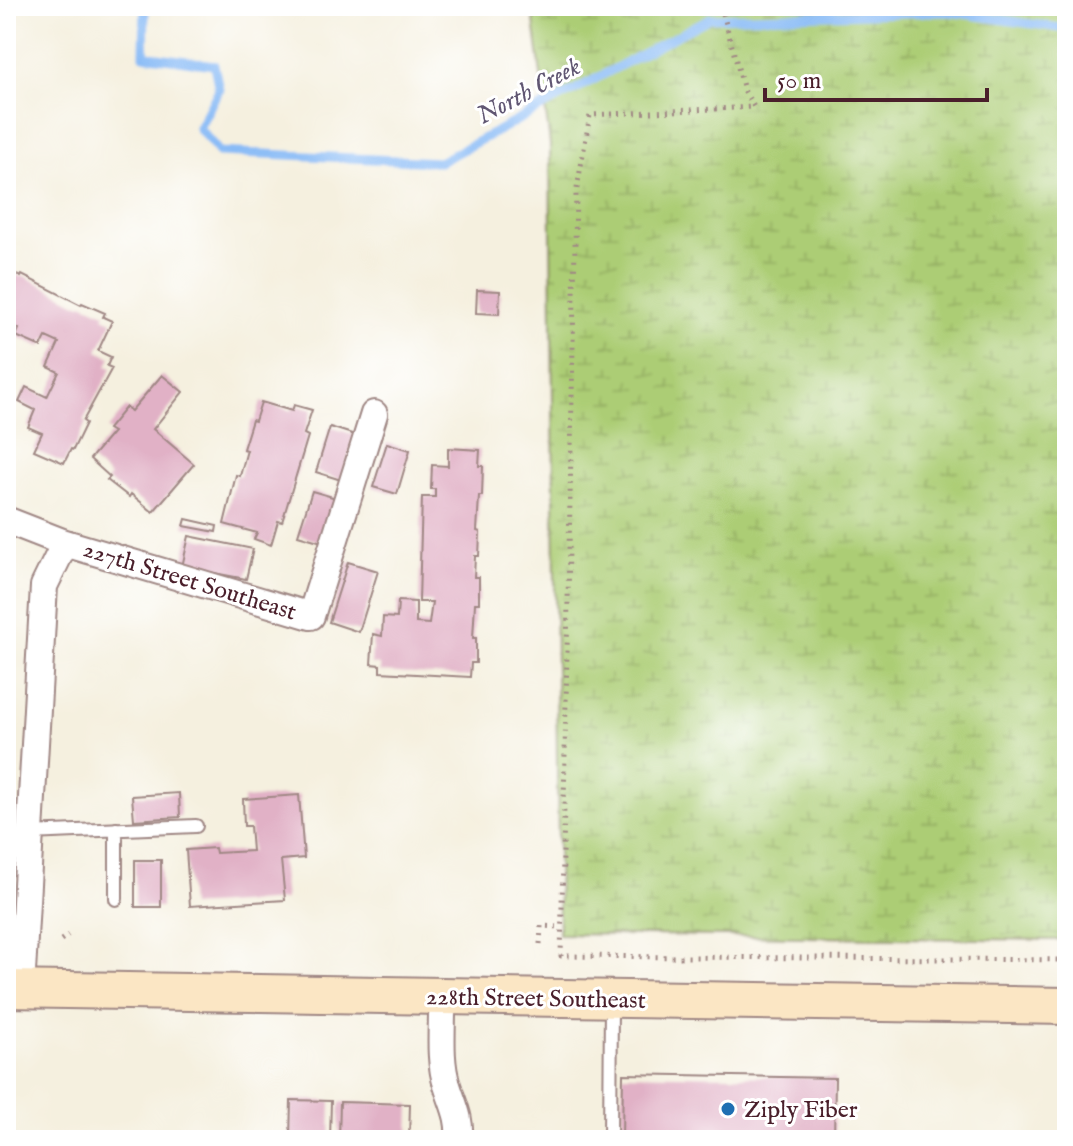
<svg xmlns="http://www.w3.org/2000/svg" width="1073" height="1146" viewBox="0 0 1073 1146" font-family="'IM FELL English',serif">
	<defs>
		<pattern id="wetland-marsh" width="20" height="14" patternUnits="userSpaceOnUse" patternTransform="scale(2)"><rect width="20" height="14" fill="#accd75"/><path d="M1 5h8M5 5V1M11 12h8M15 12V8" fill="none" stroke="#96b065"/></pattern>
	</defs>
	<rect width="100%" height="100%" fill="#fff"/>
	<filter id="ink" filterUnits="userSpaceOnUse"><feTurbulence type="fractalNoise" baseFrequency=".0125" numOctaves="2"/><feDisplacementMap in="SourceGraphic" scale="16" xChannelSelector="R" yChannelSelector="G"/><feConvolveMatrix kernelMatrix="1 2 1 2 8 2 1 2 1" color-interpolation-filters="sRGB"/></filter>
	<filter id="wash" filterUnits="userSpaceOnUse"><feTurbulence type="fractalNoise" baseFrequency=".006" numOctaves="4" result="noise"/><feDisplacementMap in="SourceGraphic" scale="32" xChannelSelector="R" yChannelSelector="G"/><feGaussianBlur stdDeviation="1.8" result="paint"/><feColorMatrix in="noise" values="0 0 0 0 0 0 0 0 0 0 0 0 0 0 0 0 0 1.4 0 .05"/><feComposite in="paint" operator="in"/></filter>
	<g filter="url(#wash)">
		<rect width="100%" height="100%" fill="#f5f0df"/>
		<!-- wetland -->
		<path fill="url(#wetland-marsh)" stroke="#7b7650" stroke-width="2" d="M532 6H1067V940L559 934 550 144Z"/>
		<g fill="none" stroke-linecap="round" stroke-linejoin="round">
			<!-- stream -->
			<path stroke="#89bbf6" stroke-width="9" d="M145 6 144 55 214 65 219 89 199 128 219 152 439 162 710 18 949 12 1067 29"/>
		</g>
		<g id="blocks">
			<!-- building -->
			<path fill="#e1b1c6" d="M7 271 21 277 22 275 81 305 82 303 105 313 103 317 112 321 98 351 111 357 107 366 112 368 83 421 86 423 73 450 71 449 64 463 34 450 42 433 28 427 35 410 19 402 26 387 47 397 59 372 48 367 59 343 46 337 41 347 16 336 19 329 6 323 10 307 6 306Z
				M477 290 500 291 499 314 476 313Z
				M162 375 183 392 153 429 194 464 153 512 131 494 129 497 107 480 110 477 90 459 113 432 108 429 126 407 131 411Z
				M261 402 292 411 294 405 312 410 304 434 308 436 282 522 278 521 271 545 254 539 257 533 224 524 236 475 240 476 247 450 243 449 252 420 255 421Z
				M330 427 355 435 341 480 316 472Z
				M387 443 410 450 397 494 373 487Z
				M448 448 480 450 479 466H483L482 496H479L477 531 480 532 479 556H475L474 577H479V603H475L473 638H476V663H471L470 677 380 672V665L371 664 373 634 382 636 383 617 397 618 398 601 416 602V623L429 624 432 602H419L422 497H435V489H431L432 465 448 466Z
				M312 491 336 498 322 542 298 535Z
				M186 519 217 526 216 532 184 526Z
				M189 536 253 549 246 579 182 567Z
				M348 562 378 571 359 632 329 622Z
				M179 793 180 817 134 820 132 796Z
				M299 795 304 858 281 860 285 900 190 906 186 850 215 848 216 853 252 851 250 826H244L243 799Z
				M135 860H161V907H135Z
				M623 1074 835 1078 834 1140H622Z
				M291 1100 331 1101 330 1140H290Z
				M340 1102 410 1104 409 1140H339Z"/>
		</g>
	</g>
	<g filter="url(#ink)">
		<use href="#blocks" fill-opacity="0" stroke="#a08885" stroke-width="2"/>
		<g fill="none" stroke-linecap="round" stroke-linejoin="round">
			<defs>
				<path id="lane" d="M116 829V899
					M29 833 196 826
					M610 1140 611 1002"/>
				<path id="street" d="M6 520 65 543 311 616 374 414
					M21 990 44 586 65 543
					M442 996C443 1024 438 1058 447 1085 453 1105 461 1118 459 1140"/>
				<path id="secondary" d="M6 989 1067 1006"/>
			</defs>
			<!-- lane casing -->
			<use href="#lane" stroke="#a08885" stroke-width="16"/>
			<!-- street casing -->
			<use href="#street" stroke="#a08885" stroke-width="30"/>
			<!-- secondary casing -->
			<use href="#secondary" stroke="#a08885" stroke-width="40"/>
			<!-- path -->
			<path stroke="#a08885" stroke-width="5" stroke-dasharray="2 6" stroke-linecap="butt" d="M721 6 744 90 754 107 590 115 576 194 561 956 1067 960
				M61 940 68 935
				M540 944 541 926 562 927"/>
			<!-- lane -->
			<use href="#lane" stroke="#fff" stroke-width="12"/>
			<!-- street -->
			<use href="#street" stroke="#fff" stroke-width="26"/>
			<!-- secondary -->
			<use href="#secondary" stroke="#fbe6c4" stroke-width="36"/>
		</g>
	</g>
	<!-- markers -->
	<circle fill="#1f6fb2" stroke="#fff" stroke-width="3" cx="728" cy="1109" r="8"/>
	<g text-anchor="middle" stroke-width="6" stroke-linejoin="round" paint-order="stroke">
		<!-- street labels -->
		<g font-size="24" fill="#4a1f2b" stroke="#fff">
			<text transform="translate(190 580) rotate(17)" y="8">227th Street Southeast</text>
			<text transform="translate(536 998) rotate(1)" y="8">228th Street Southeast</text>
		</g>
		<!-- poi labels -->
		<g font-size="24" fill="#4a1f2b" stroke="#fff" text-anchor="start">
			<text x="744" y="1117">Ziply Fiber</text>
		</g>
		<!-- water labels -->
		<g font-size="26" font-style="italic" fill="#605672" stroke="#fff">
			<text transform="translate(528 90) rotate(-28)" y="9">North Creek</text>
		</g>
	</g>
	<!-- margin -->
	<rect width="1073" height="1146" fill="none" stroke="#fff" stroke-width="32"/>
	<!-- scale -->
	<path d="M765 88v12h222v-12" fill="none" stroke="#4a1f2b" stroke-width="4"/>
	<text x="777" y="88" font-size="24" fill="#4a1f2b" stroke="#ffffff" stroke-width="6" paint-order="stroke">50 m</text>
</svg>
